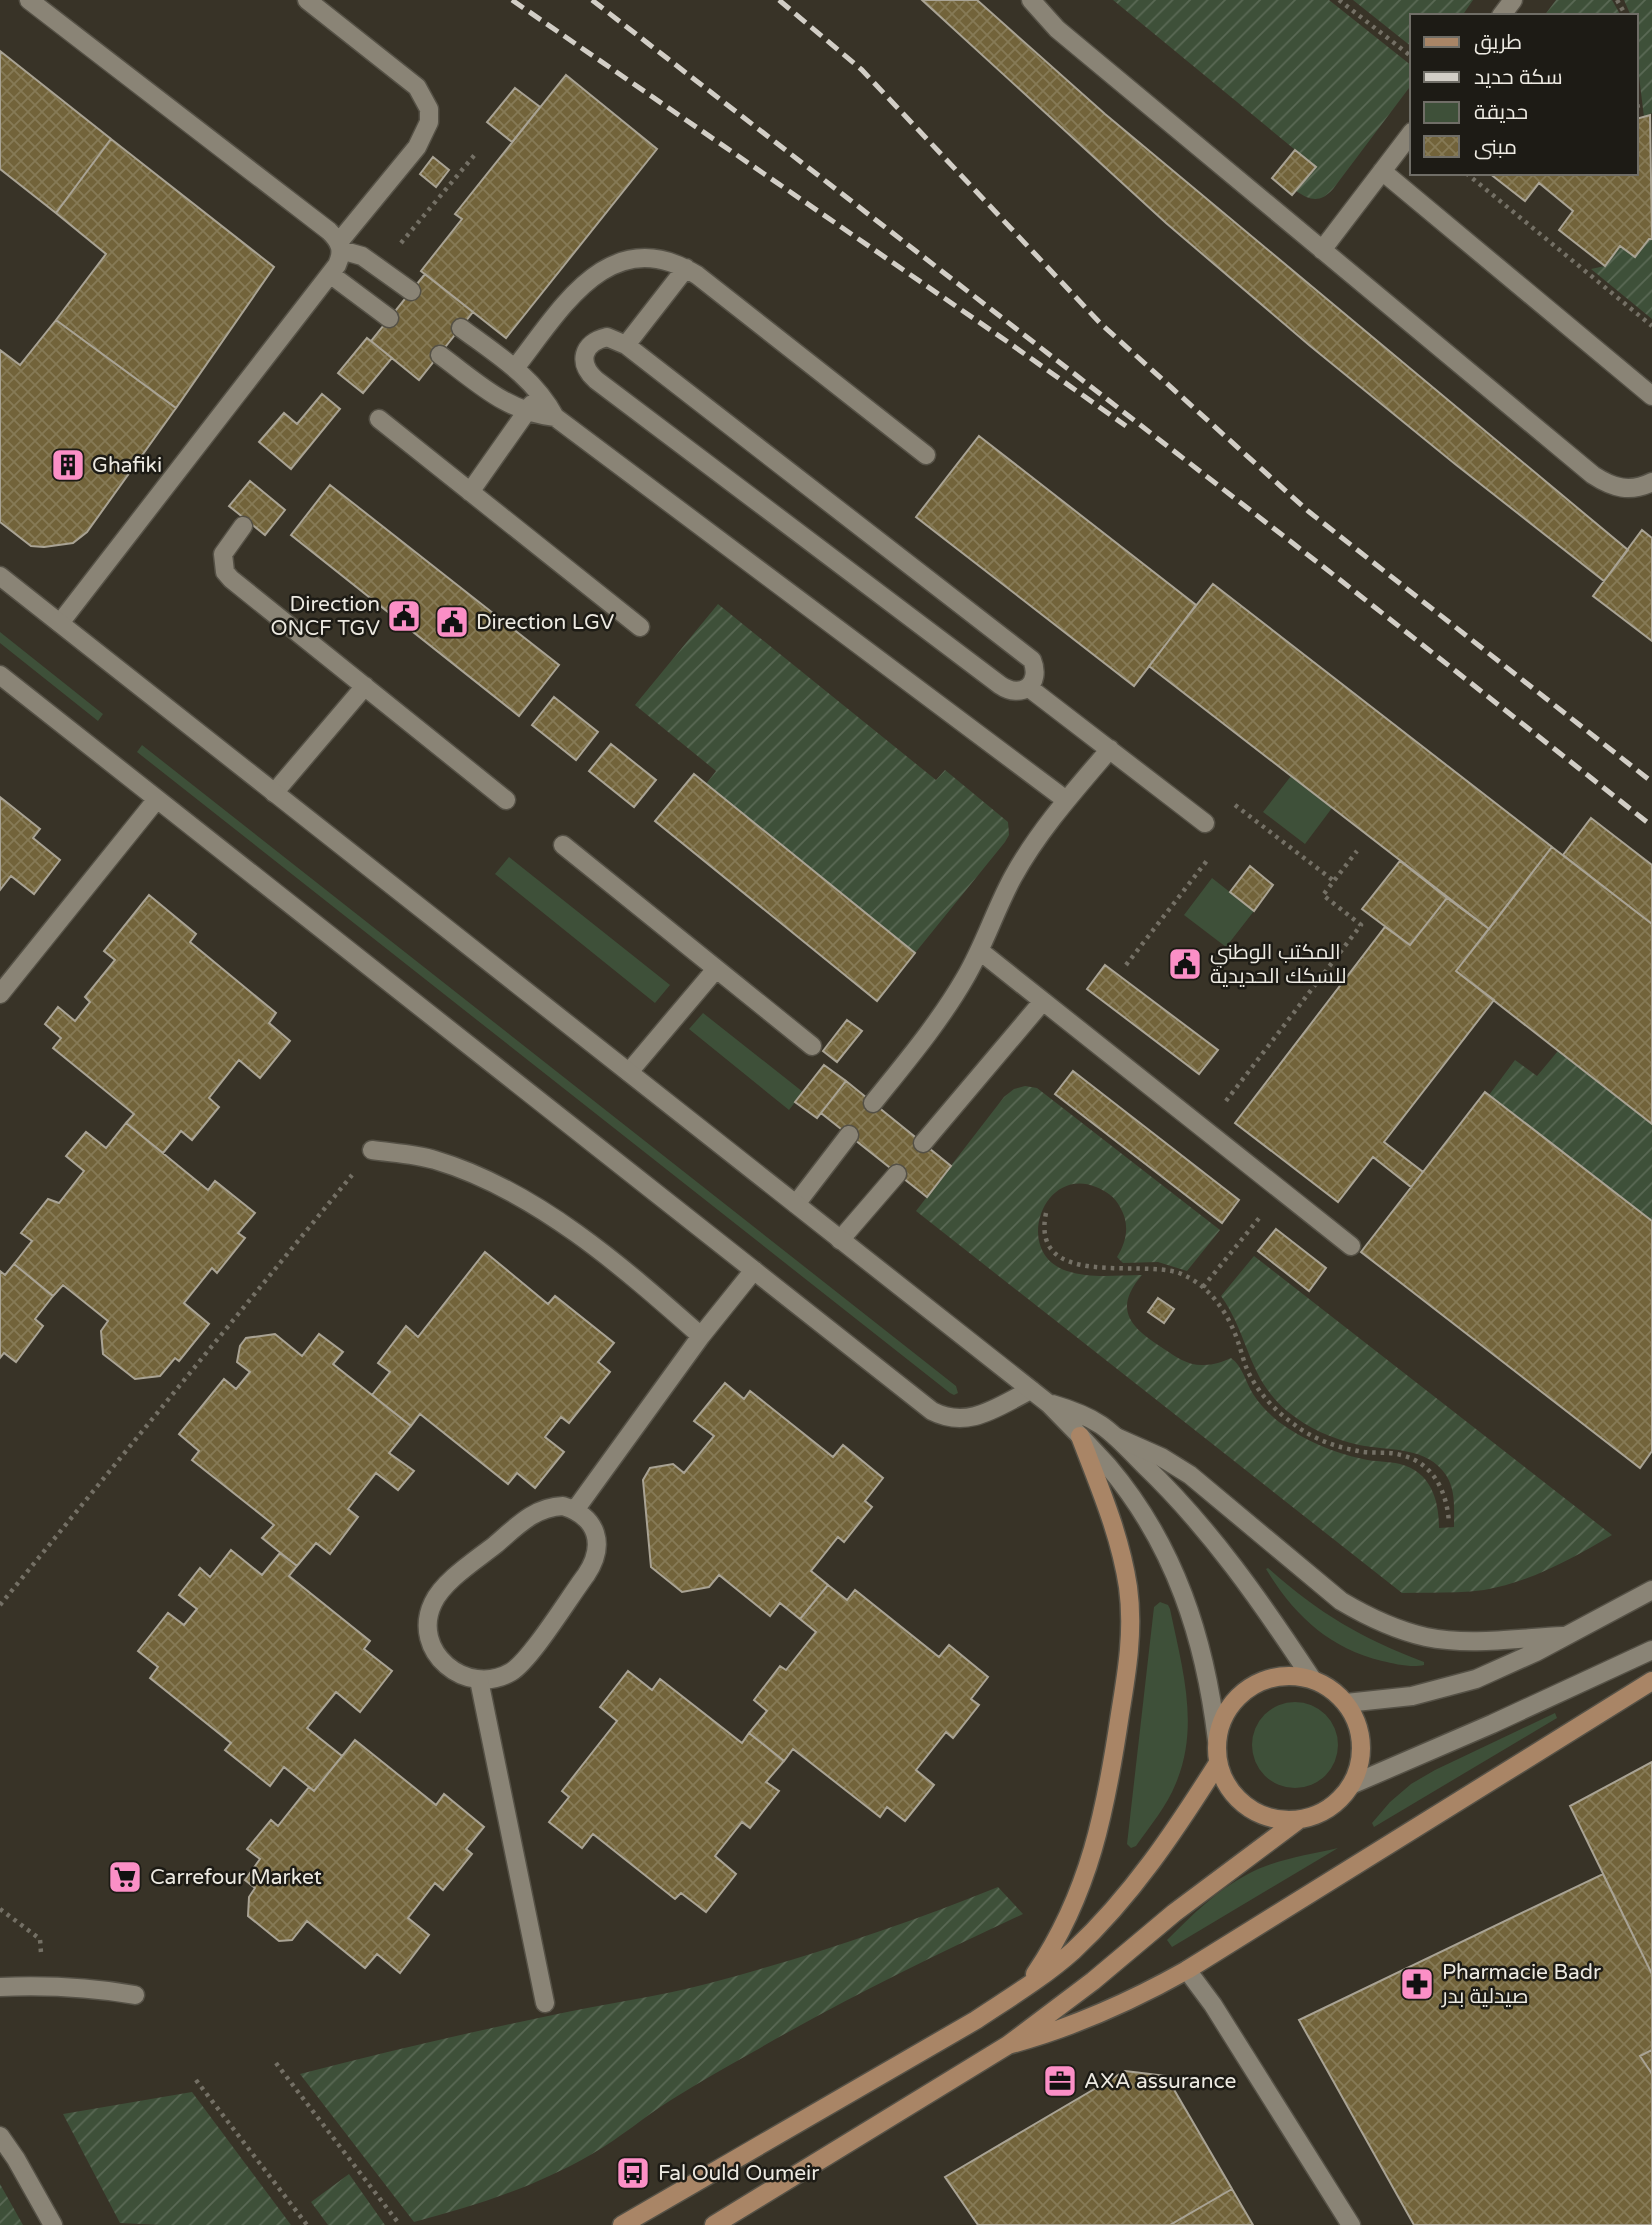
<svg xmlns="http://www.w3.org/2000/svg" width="1652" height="2225" viewBox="0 0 1652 2225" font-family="'Varela Round',Cairo,sans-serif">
	<defs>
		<pattern id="garden-furrows" width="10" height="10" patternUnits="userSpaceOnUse" patternTransform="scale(1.75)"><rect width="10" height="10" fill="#3e5039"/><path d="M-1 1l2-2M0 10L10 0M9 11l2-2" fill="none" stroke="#5a6955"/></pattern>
		<pattern id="building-cross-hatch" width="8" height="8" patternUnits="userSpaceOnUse" patternTransform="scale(1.75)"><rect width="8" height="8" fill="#72633a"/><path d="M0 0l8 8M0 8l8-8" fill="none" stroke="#867a56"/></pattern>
	</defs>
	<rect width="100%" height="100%" fill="#383327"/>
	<!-- green -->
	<path fill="#3e5039" d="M0 632 103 714 98 721 0 643Z
		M142 745 956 1386 958 1393 954 1395 950 1393 137 752Z
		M1291 776 1332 808 1305 844 1263 812Z
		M509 857 670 985 655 1003 495 874Z
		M1212 878 1254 911 1226 947 1184 915Z
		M703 1013 803 1092 789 1110 689 1029Z
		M1268 1568C1318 1613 1361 1638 1424 1662V1665C1412 1668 1395 1664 1382 1661 1329 1648 1294 1615 1266 1569Z
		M1160 1602 1168 1605 1170 1609C1182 1667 1200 1726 1176 1783 1167 1806 1150 1826 1136 1846L1131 1848 1127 1844 1154 1607Z
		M1252 1745a43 43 0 1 1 86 0a43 43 0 1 1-86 0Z
		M1555 1713 1557 1718 1374 1827 1372 1823 1390 1802 1411 1784 1435 1770Z
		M1338 1848 1172 1947 1167 1940C1192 1915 1217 1890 1248 1874 1276 1859 1308 1855 1338 1848Z"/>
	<!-- garden -->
	<path fill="url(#garden-furrows)" d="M1113 0H1329L1412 66V84L1333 189C1320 203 1311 201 1296 191L1316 167Z
		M1353 0H1473L1462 16H1412V47Z
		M1556 0H1612L1621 16H1544Z
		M1624 0H1652V113L1644 117 1636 52V16H1631Z
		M1649 239H1652V319L1591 269 1605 266 1620 246 1635 257Z
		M718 604 936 780 945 770 1008 822 1009 835 1005 842 915 953 706 784 716 771 635 705Z
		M1558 1051 1652 1124V1221L1489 1095 1515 1060 1537 1076Z
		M1025 1086 1037 1088 1220 1230 1187 1271 1158 1262 1123 1263 1117 1257C1127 1241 1130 1224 1120 1207 1115 1197 1106 1191 1096 1187 1043 1165 1012 1253 1067 1271 1091 1279 1117 1275 1142 1275 1112 1310 1131 1328 1164 1349 1176 1357 1189 1366 1204 1365 1214 1365 1222 1362 1231 1358 1243 1367 1245 1381 1253 1394 1260 1405 1269 1414 1279 1422 1303 1440 1334 1453 1363 1459 1375 1462 1388 1461 1400 1464 1431 1472 1439 1500 1439 1528L1454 1527C1454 1510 1456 1490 1446 1475 1427 1446 1389 1451 1359 1445 1332 1439 1308 1428 1287 1411 1247 1377 1249 1335 1221 1296L1254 1256 1612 1535C1572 1559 1530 1582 1484 1590 1457 1594 1429 1592 1402 1593L916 1211 1004 1097 1014 1089Z
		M998 1887 1023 1914C931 1957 841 2001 753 2052 726 2067 698 2083 671 2100 644 2117 620 2138 592 2154 537 2186 476 2206 414 2222L300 2074C382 2053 465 2033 548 2016 602 2004 657 1997 710 1983 808 1957 904 1925 998 1887Z
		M192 2092 291 2225H161L120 2223 63 2114Z
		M349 2174 385 2225H328L311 2202Z
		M0 2184 23 2225H0Z"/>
	<!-- building -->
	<path fill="url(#building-cross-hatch)" stroke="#a9a394" stroke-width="2" d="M922 0H977L1105 114 1628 550 1604 581 1455 464 1309 345 1166 223Z
		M0 51 111 139 56 213 0 169Z
		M566 75 657 149 506 338 421 271 462 219 455 214Z
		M515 88 540 107 512 142 487 122Z
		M1650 115 1652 239H1649L1635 257 1620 246 1605 266 1559 230 1573 211 1539 183 1525 201 1489 173H1636V119Z
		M111 139 274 267 176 408 56 320 106 254 56 213Z
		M1295 150 1316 167 1292 195 1272 178Z
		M433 157 449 170 436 187 420 174Z
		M425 274 473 312 419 380 371 341Z
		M56 320 176 408 87 532 73 543 44 547 31 546 0 522V350L20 365Z
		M367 338 392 358 363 393 338 373Z
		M322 394 340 409 291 469 259 442 284 413 297 424Z
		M979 436 1196 605 1134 686 916 517Z
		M250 481 285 510 265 535 229 506Z
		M330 485 559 665 519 716 291 535Z
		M1642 530 1652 538V641L1593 596Z
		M1213 584 1552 847 1489 929 1149 666Z
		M554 697 598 732 576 760 532 725Z
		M611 744 656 780 634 807 589 771Z
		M694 774 915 953 877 1001 655 821Z
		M0 797 40 829 33 838 60 860 34 894 11 876 0 890Z
		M1591 818 1652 865V924L1563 855Z
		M1552 847 1652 924V1124L1456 971Z
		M1400 861 1447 898 1410 945 1362 909Z
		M1250 866 1273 885 1254 911 1230 892Z
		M149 895 196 934 190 942 276 1013 269 1023 290 1041 260 1078 239 1060 209 1098 219 1107 192 1140 181 1131 163 1153 126 1123 134 1114 53 1048 61 1038 45 1024 58 1007 75 1021 90 1002 85 997 115 960 104 951Z
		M1447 898 1489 929 1456 971 1494 1000 1384 1142 1423 1172 1411 1187 1373 1157 1338 1202 1235 1123 1385 927 1410 945Z
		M1105 965 1218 1050 1199 1074 1087 989Z
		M847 1020 862 1031 837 1062 823 1051Z
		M824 1065 846 1081 817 1118 795 1102Z
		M1073 1071 1239 1200 1222 1223 1055 1094Z
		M846 1081 951 1166 927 1197 821 1113Z
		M1485 1092 1652 1221V1451L1640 1468 1361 1252Z
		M126 1123 208 1190 215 1181 255 1213 238 1233 245 1238 217 1273 212 1268 184 1303 209 1324 179 1361 175 1358 160 1376 135 1379 103 1354 101 1331 108 1321 63 1285 53 1296 14 1264 32 1241 21 1233 48 1199 59 1203 84 1171 66 1156 86 1132 106 1148Z
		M1276 1229 1326 1268 1309 1291 1258 1251Z
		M485 1252 548 1304 555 1296 614 1343 598 1362 610 1372 569 1423 561 1417 545 1437 564 1452 535 1488 517 1473 508 1484 420 1414 411 1426 372 1395 390 1372 378 1363 406 1326 418 1337Z
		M14 1264 53 1296 35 1319 43 1326 16 1362 4 1353 0 1358V1271L5 1275Z
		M1158 1298 1174 1309 1164 1323 1148 1312Z
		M275 1334 302 1356 319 1334 343 1352 333 1364 411 1426 389 1453 414 1471 398 1490 376 1473 348 1509 358 1517 330 1554 316 1543 297 1566 262 1538 274 1525 192 1460 199 1451 179 1434 224 1379 236 1389 250 1372 237 1362 240 1346 246 1338Z
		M725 1383 744 1399 750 1391 833 1457 843 1445 883 1478 865 1501 872 1507 844 1542 838 1537 811 1571 828 1585 800 1619 780 1603 770 1616 719 1575 709 1587 682 1592 651 1567 643 1480 650 1468 673 1464 684 1473 714 1436 694 1421Z
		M231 1550 262 1575 280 1553 297 1566 289 1576 370 1641 364 1649 392 1671 360 1712 336 1692 307 1728 342 1756 314 1791 284 1767 270 1786 225 1750 231 1743 150 1678 158 1667 138 1651 168 1613 184 1625 197 1609 179 1595 200 1568 210 1577Z
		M828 1585 847 1600 855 1590 939 1657 949 1645 988 1677 971 1699 979 1705 953 1738 946 1732 916 1770 934 1785 905 1821 887 1807 880 1817 793 1749 784 1761 749 1733 767 1711 754 1700 780 1666 786 1670 816 1632 800 1619Z
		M628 1671 652 1690 660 1679 742 1743 749 1733 784 1761 766 1782 779 1791 750 1828 742 1822 715 1856 736 1874 706 1912 681 1893 675 1899 593 1834 582 1848 549 1822 569 1797 562 1791 617 1721 600 1707Z
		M355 1740 436 1805 444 1794 484 1827 466 1849 472 1854 443 1890 435 1883 408 1918 429 1935 400 1973 377 1954 365 1968 307 1921 292 1940 279 1941 248 1916 249 1897 255 1888 245 1880 260 1859 247 1849 271 1820 278 1826 309 1787 314 1791Z
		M1652 1762V1974L1570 1806Z
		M1603 1874 1652 1974V2050L1640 2056 1652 2074V2225H1414L1299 2020Z
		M1652 2050V2074L1640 2056Z
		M1125 2071 1166 2076 1232 2189 1170 2225H978L945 2177Z
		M1232 2189 1253 2225H1170Z"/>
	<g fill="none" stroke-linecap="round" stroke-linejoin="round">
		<defs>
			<path id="service" d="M29 0 329 231C340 242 344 250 337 265L60 623
				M307 0 417 87 429 109V122L417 147 339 242
				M341 250 362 256 411 291
				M330 274 389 318
				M461 328C496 354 534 377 555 417L1066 800
				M607 337 626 345 1032 660C1042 684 1022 700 1000 685L596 380C577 363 582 343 607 337Z
				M626 345 686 268
				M440 355C478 383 507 412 555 417
				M515 368C562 308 610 221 697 275L926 455
				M379 419 640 627
				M470 492 532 404
				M243 526 223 554 225 572 231 579 506 800
				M0 675 932 1411C969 1430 998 1406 1031 1390
				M1028 687 1205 823
				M274 793 365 686
				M563 845 812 1046
				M980 951 1351 1246
				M0 994 157 799
				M629 1072 716 969
				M873 1103C905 1063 939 1023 965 978 984 946 995 910 1013 877 1039 830 1075 790 1110 749
				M923 1143 1043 1001
				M372 1150C393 1153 415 1154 435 1160 536 1190 624 1268 701 1336
				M796 1204 849 1135
				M840 1240 897 1174
				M563 1506C598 1517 606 1545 586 1575 570 1596 531 1660 511 1672 466 1698 410 1651 433 1603 443 1581 476 1560 495 1545 516 1527 534 1507 563 1506Z
				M575 1510 701 1336 754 1270
				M0 1987C46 1985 89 1987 135 1995"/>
			<path id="pedestrian" d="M479 1680 545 2003"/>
			<path id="minor" d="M1031 0 1057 29 1593 475C1613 488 1630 493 1652 482
				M1501 16 1513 0
				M1382 171 1652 396
				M1322 250 1412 132
				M0 576 1049 1404C1069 1424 1089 1445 1108 1466 1175 1545 1205 1639 1217 1740
				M1052 1404C1069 1409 1086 1415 1101 1425 1117 1436 1130 1451 1144 1465 1210 1528 1262 1603 1312 1679
				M1187 1970 1213 2005 1351 2225
				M0 2136 16 2159 53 2225"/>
			<path id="tertiary" d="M1116 1437 1161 1457 1190 1475 1341 1601C1368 1617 1395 1630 1426 1637 1470 1646 1519 1638 1563 1636
				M1346 1703 1412 1696 1476 1679 1536 1652 1652 1590
				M1353 1784 1492 1724 1652 1650"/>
			<path id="secondary" d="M1217 1748a72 72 0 1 1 144 0a72 72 0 1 1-144 0Z
				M1035 1974C1090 1893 1106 1809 1120 1714 1127 1672 1134 1630 1128 1587 1120 1534 1099 1486 1080 1436
				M1008 2045C1072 2028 1130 2002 1187 1970L1652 1681
				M622 2225 976 2020C1009 1998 1044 1977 1073 1951 1132 1896 1175 1831 1218 1763
				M714 2225 1008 2045 1093 1981 1174 1913 1297 1821"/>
		</defs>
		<!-- service casing -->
		<use href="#service" stroke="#555146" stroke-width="21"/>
		<!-- pedestrian casing -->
		<use href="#pedestrian" stroke="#555146" stroke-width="21"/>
		<!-- minor casing -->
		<use href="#minor" stroke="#555146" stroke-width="21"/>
		<!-- tertiary casing -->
		<use href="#tertiary" stroke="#555146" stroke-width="21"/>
		<!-- secondary casing -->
		<use href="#secondary" stroke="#555146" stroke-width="21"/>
		<!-- path -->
		<path stroke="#747065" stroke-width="4.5" stroke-dasharray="3.5 5" stroke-linecap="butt" d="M1339 0 1412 57
			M1617 0 1626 16
			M1636 96 1638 108
			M1466 173 1652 326
			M401 243 477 152
			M1235 805 1334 881
			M1126 965 1209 858
			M1226 1101 1361 925 1323 895 1357 851
			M1046 1213C1030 1290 1140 1259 1179 1273 1208 1284 1227 1311 1237 1339 1242 1352 1244 1366 1252 1379 1262 1397 1278 1413 1295 1425 1313 1439 1336 1447 1358 1451 1372 1454 1387 1451 1401 1455 1434 1463 1447 1492 1449 1523
			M1203 1287 1260 1217
			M0 1605 352 1175
			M0 1909 40 1939 41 1953
			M276 2063 400 2225
			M196 2080 307 2225"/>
		<!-- service -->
		<use href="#service" stroke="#8a8476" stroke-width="18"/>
		<!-- pedestrian -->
		<use href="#pedestrian" stroke="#8a8476" stroke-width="18"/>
		<!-- minor -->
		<use href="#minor" stroke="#8a8476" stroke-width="18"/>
		<!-- tertiary -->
		<use href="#tertiary" stroke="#8a8476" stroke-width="18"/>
		<!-- secondary -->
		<use href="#secondary" stroke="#a98566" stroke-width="18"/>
		<!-- rail -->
		<path stroke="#d2cec6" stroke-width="5" stroke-dasharray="14 7" stroke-linecap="butt" d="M512 0 1005 340 1126 426
			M592 0 1339 579 1652 826
			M779 0 862 70 1100 323 1308 511 1652 782"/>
	</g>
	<!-- icons -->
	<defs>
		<symbol id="building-square" viewBox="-11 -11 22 22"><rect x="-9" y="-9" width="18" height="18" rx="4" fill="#fb8fc6" stroke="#1d1b15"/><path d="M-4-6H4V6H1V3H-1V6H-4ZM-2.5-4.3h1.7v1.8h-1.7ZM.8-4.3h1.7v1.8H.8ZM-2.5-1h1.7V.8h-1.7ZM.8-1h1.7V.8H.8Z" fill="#111"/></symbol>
		<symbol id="civic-square" viewBox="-11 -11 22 22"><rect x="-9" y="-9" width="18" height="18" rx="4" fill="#fb8fc6" stroke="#1d1b15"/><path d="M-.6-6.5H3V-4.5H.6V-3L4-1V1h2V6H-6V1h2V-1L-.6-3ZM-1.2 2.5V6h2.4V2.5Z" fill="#111"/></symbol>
		<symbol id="supermarket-square" viewBox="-11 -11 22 22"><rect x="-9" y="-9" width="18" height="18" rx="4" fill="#fb8fc6" stroke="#1d1b15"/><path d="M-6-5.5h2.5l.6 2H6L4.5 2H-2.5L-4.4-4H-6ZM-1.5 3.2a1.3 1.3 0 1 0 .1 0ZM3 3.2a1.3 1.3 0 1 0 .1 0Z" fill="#111"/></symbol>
		<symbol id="pharmacy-square" viewBox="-11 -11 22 22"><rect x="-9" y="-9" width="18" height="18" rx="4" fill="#fb8fc6" stroke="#1d1b15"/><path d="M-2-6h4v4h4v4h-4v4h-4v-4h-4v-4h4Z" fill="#111"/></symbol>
		<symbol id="office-square" viewBox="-11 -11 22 22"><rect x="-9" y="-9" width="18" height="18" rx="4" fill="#fb8fc6" stroke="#1d1b15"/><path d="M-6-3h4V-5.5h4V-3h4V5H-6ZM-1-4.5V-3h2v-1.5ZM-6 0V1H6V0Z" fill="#111"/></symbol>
		<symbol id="bus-square" viewBox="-11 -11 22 22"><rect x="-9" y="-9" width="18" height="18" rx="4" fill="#fb8fc6" stroke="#1d1b15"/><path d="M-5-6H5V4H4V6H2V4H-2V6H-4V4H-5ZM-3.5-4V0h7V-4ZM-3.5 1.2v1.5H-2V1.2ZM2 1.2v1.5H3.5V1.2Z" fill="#111"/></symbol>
	</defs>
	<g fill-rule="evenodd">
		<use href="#building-square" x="49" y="446" width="38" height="38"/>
		<use href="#civic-square" x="385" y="597" width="38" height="38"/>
		<use href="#civic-square" x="433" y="603" width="38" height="38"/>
		<use href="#civic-square" x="1166" y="945" width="38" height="38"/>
		<use href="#supermarket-square" x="106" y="1858" width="38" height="38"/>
		<use href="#pharmacy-square" x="1398" y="1965" width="38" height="38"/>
		<use href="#office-square" x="1041" y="2062" width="38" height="38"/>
		<use href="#bus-square" x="614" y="2154" width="38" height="38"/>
	</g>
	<g text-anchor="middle" stroke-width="5" stroke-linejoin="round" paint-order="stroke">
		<!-- poi labels -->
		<g font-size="21" fill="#edeae2" stroke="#1d1b15" text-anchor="start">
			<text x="92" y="472">Ghafiki</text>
			<text x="380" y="611" text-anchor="end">Direction<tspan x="380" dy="24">ONCF TGV</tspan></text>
			<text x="476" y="629">Direction LGV</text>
			<text x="1210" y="959">المكتب الوطني<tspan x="1210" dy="24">للسكك الحديدية</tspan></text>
			<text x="150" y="1884">Carrefour Market</text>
			<text x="1442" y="1979">Pharmacie Badr<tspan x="1442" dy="24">صيدلية بدر</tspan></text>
			<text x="1084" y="2088">AXA assurance</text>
			<text x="658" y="2180">Fal Ould Oumeir</text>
		</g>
	</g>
	<!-- legend -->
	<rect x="1410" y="14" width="228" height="161" fill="#1d1b15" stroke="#706e67" stroke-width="2"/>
	<rect x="1424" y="37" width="35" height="10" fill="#a98566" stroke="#706e67" stroke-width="2"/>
	<text x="1474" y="49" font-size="21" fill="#edeae2">طريق</text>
	<rect x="1424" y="72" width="35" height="10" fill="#d2cec6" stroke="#706e67" stroke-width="2"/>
	<text x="1474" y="84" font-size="21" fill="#edeae2">سكة حديد</text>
	<rect x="1424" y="102" width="35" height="21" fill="#3e5039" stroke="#706e67" stroke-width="2"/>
	<text x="1474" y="119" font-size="21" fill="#edeae2">حديقة</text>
	<rect x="1424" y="136" width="35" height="21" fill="url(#building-cross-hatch)" stroke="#706e67" stroke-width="2"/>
	<text x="1474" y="154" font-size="21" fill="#edeae2">مبنى</text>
</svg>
